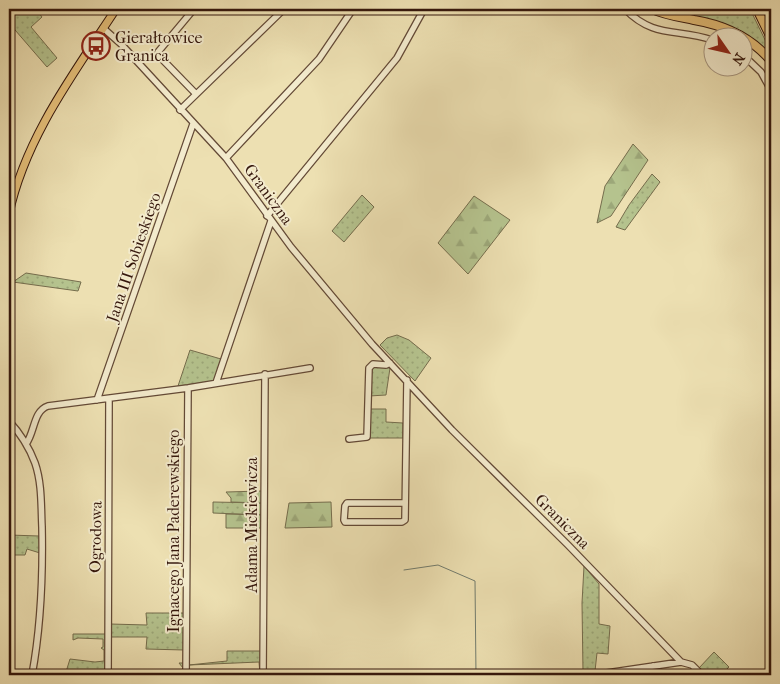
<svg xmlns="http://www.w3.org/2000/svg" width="780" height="684" viewBox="0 0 780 684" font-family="'IM FELL French Canon',serif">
	<defs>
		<pattern id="grass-dots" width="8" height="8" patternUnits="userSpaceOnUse" patternTransform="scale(1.25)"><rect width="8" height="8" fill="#b5c38e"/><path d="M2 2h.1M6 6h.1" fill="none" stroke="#9ca779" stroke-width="1.8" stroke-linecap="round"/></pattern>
		<pattern id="forest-firs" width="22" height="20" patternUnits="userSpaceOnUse" patternTransform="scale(1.25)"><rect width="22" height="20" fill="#b5c38e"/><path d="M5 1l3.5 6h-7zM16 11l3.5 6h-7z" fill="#9ca779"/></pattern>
	</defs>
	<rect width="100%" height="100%" fill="#ede0b2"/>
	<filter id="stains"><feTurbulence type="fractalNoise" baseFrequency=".004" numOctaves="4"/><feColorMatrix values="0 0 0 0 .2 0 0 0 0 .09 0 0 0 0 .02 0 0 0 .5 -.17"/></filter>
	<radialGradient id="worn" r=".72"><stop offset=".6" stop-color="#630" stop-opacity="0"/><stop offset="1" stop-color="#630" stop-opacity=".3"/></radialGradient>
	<!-- grass -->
	<path fill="url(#grass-dots)" stroke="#756d4d" d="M9 9H36L42 17 31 27 57 58 47 67 9 23Z
		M660 9 688 11 696 9H750L771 52V57L757 43Z
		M652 174 660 182 625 230 616 227 629 205Z
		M362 195 374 207 344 242 332 231Z
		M26 273 81 282 78 291 13 282Z
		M397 335 409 340 431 358 415 381 380 345 387 338Z
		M190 350 221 359 214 381 178 386Z
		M374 366 390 368 386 395 369 396 371 369Z
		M369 409H386V422L403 423V438H369Z
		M213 502 262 503V515L213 513Z
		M9 535 39 536 40 553 27 549 25 555H15L9 552Z
		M584 566 599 584V624L610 626 608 654 597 653 595 671 583 672 582 603Z
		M146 613H185L184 650 146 649 147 637H109L110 624 147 625Z
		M73 634H106V675H65L70 659 95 662 104 661V650L101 648 103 647V639L78 638 73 640Z
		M227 651H262L260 675 259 662 189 665 227 661Z
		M714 652 729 667 721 675H706L699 668Z
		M179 663H184V675H113L180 673 183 668Z"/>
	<!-- forest -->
	<path fill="url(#forest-firs)" stroke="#756d4d" d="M633 144 648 160 611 216 597 223 605 186Z
		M474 196 510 220 468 274 438 243Z
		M262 491V503L231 502V498L226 492Z
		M331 502 332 527 285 528 289 503Z
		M226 514 262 515V528H226Z"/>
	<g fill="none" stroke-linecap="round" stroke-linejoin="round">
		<!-- stream -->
		<path stroke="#717b6d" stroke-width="1" d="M404 570 438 565 475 581 476 675"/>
		<defs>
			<path id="minor" d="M194 9 158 52 159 56 196 94
				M625 9C654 39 678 28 712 40
				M103 28 121 44 226 158 291 247 372 344 452 430 568 545 681 662 692 665 702 675
				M742 54 761 72 771 90
				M180 110 284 9
				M226 158 319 59 353 9
				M267 216 397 58 424 9
				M216 383 271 221
				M97 400 193 124
				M9 421C20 433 29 447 35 463 42 483 41 506 42 527 43 577 41 626 32 675
				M349 439 367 437 369 368 373 364 386 365 390 363
				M26 444C35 432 33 411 48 406L188 388 310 368
				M405 503H347L345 506 344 520 345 522H402L405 520 407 380
				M653 666 655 675
				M108 675 109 399
				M186 675 188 388
				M263 675 265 374
				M593 675 681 662"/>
			<path id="major" d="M9 214C25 138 74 73 116 9"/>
			<path id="highway" d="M652 9C665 15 680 17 694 20 724 25 751 37 771 61
				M666 9 674 10 687 9
				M757 9 771 38
				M767 9 771 17"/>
		</defs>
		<!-- minor casing -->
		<use href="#minor" stroke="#634936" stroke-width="8"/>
		<!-- major casing -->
		<use href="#major" stroke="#35170c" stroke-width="9"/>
		<!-- highway casing -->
		<use href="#highway" stroke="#35170c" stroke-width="10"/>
		<!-- minor -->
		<use href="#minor" stroke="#f3ebcd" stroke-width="5.5"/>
		<!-- major -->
		<use href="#major" stroke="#e6c079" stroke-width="7"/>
		<!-- highway -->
		<use href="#highway" stroke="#e6c079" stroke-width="8"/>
	</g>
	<!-- icons -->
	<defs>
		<symbol id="bus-ring" viewBox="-11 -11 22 22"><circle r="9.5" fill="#f3ebcd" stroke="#8f2418" stroke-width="1.5"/><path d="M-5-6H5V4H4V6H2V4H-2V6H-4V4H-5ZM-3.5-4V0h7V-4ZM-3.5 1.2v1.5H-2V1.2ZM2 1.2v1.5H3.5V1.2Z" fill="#8f2418"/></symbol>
	</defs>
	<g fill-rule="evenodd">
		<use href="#bus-ring" x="80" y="30" width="32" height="32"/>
	</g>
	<g text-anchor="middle" stroke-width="4" stroke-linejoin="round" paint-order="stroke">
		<!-- poi labels -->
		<g font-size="16" fill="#35170c" stroke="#f3ebcd" text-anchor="start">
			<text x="115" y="43">Gierałtowice<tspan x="115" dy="18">Granica</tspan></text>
		</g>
		<!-- street labels -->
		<g font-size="16" fill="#35170c" stroke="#f3ebcd">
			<text transform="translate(269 194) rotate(54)" y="6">Graniczna</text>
			<text transform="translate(133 257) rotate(-71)" y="6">Jana III Sobieskiego</text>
			<text transform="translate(563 521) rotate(45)" y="6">Graniczna</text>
			<text transform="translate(251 525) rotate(-90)" y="6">Adama Mickiewicza</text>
			<text transform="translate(173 531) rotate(-90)" y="6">Ignacego Jana Paderewskiego</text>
			<text transform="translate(95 537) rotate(-89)" y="6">Ogrodowa</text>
		</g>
	</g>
	<!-- margin -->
	<rect width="780" height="684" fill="none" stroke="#ede0b2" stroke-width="30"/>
	<rect x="10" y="10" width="760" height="664" fill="none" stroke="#35170c" stroke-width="2.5"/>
	<rect x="15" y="15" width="750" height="654" fill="none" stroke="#35170c"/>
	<!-- north arrow -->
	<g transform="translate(728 52) rotate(124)"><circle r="24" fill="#f3ebcd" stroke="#a79680"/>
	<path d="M0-4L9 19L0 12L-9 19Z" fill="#8f2418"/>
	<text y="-8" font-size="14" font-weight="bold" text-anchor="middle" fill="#35170c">N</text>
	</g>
	<rect width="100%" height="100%" filter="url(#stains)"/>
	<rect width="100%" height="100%" fill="url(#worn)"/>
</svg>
